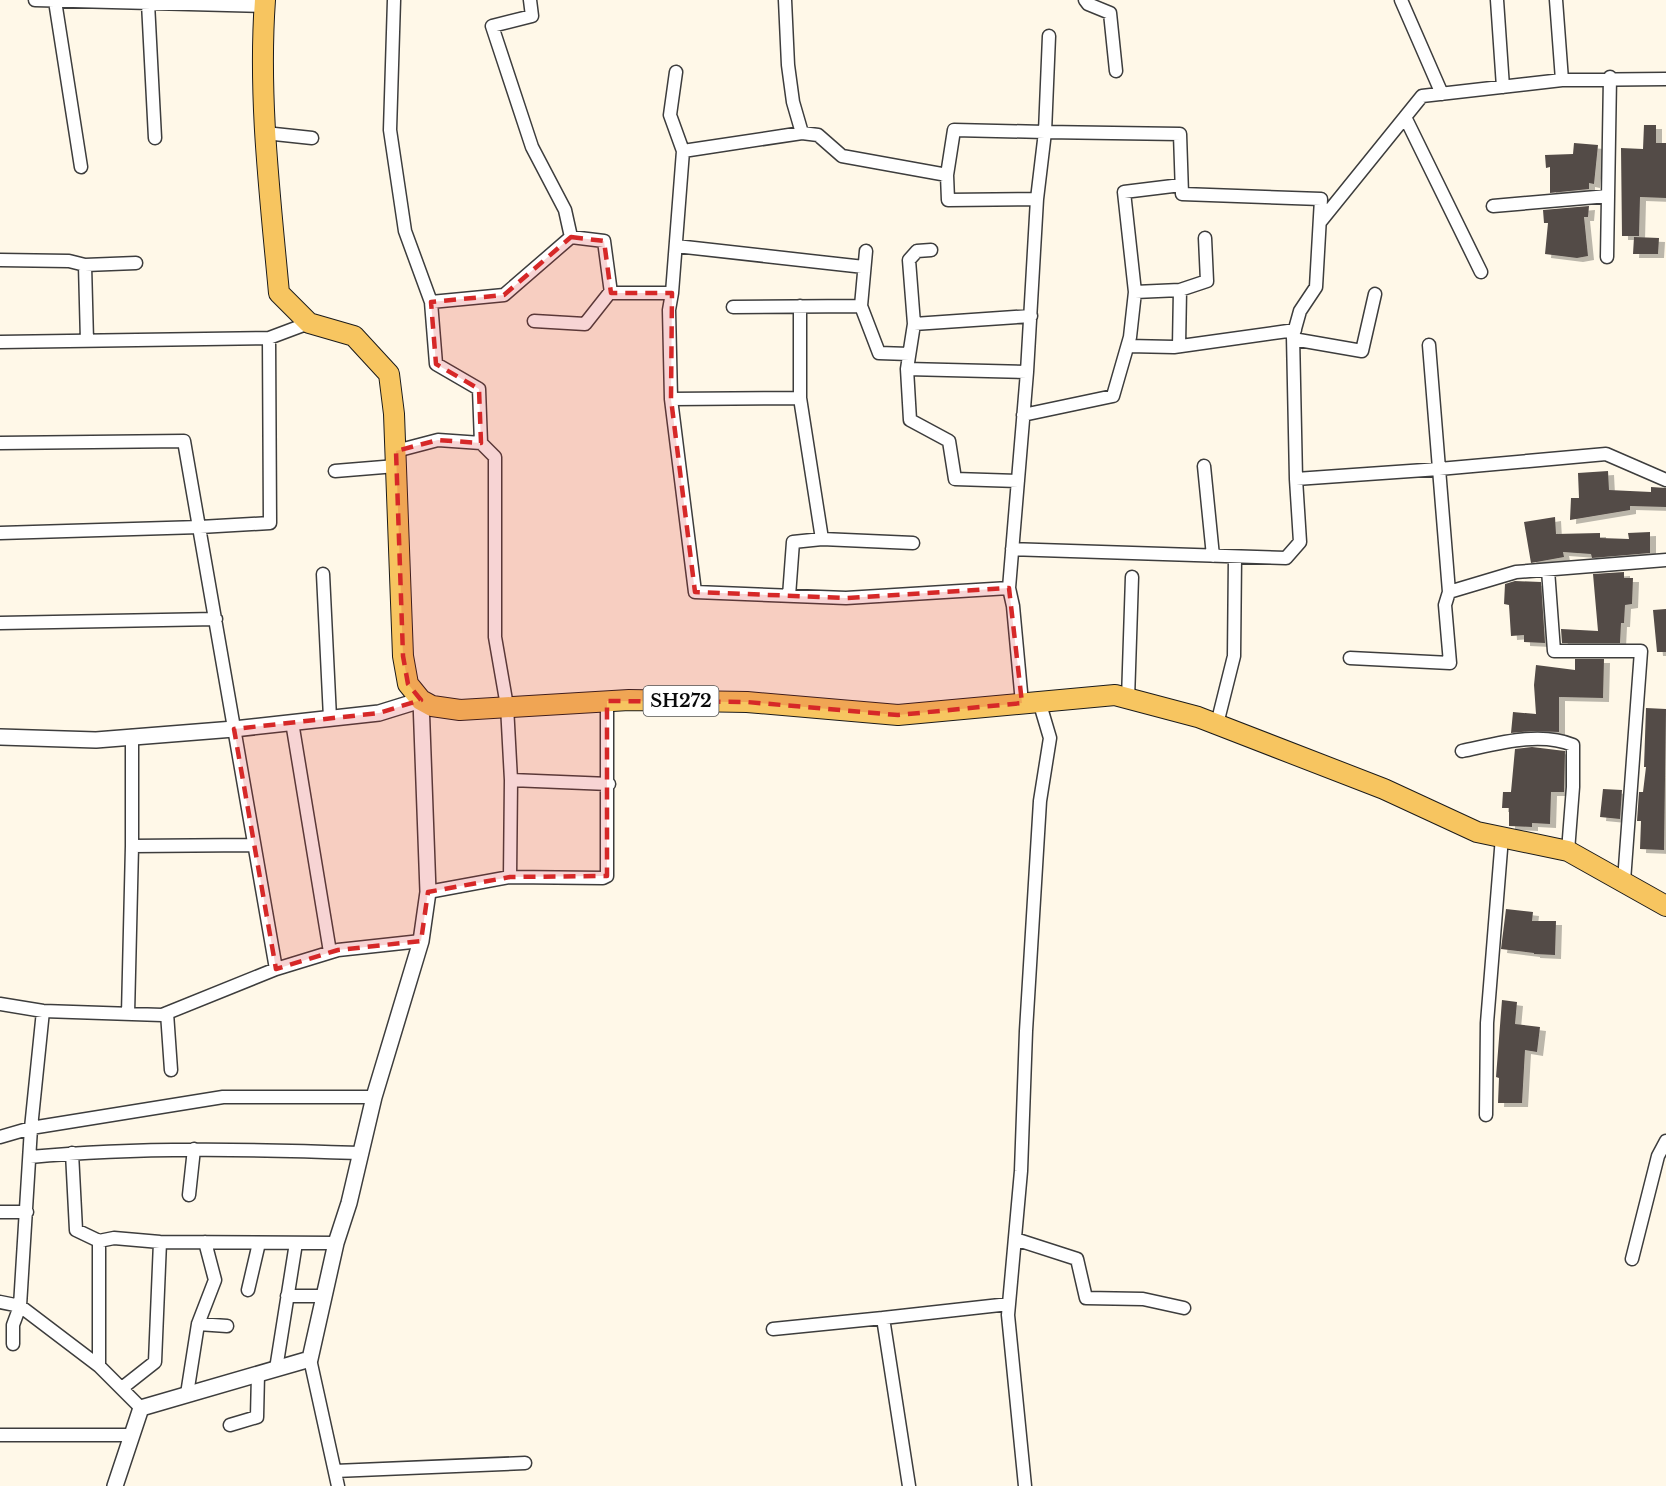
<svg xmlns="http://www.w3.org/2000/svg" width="1666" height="1486" viewBox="0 0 1666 1486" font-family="'Libre Baskerville',serif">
	<defs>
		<filter id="shadow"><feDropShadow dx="6" dy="4" stdDeviation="0" flood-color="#0004"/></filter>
	</defs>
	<rect width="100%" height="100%" fill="#fff8e8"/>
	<!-- building -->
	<path fill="#534b47" filter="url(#shadow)" d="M1644 125H1656V143H1666V198L1640 197 1639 236H1622L1621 148 1643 149Z
		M1574 143 1598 145 1594 184 1589 183V189L1550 193V167L1546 168 1545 155 1573 154Z
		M1589 206 1588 217H1584L1588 256 1577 258 1545 254 1548 223H1544L1543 210Z
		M1634 237 1659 238 1658 254H1633Z
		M1608 471 1609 490 1651 492V487L1666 488V507L1630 506V510L1570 520 1571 498H1579L1578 473Z
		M1555 517 1556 534 1600 533V538L1629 539 1628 533 1650 532V553L1592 558 1591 554 1563 552 1564 557 1531 563 1524 522Z
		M1624 572V578H1633L1632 604 1625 605 1624 623H1621L1620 643H1562L1561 629 1598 631 1593 574Z
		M1515 581 1541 582 1545 643 1524 642V635L1511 636 1509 605 1504 604 1505 584Z
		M1666 609V652H1657L1653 610Z
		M1575 659H1604L1603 698 1559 697V732L1532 731 1511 733 1513 712 1536 714 1534 685 1536 665 1575 670Z
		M1646 708 1666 709 1664 850 1640 849 1641 821H1637L1639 792H1643L1646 767H1644Z
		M1532 747 1565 751 1564 792H1551L1550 824 1532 823V827L1509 826V808H1502L1503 792H1511L1515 749Z
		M1603 789 1622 790 1620 819 1600 817Z
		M1506 909 1533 912 1532 921H1556L1555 955 1534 954V953L1501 949Z
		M1502 1000 1517 1002 1515 1024 1540 1027 1537 1052 1525 1050 1522 1103H1498L1499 1078 1496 1077Z"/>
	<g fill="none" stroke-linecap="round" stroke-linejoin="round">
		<defs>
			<path id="minor" d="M35 0 264 6
				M394 0 390 130 405 231 431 302 436 364 479 389 481 443 495 457V637L507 706 511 780 510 877
				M785 0 788 65 793 102 802 133
				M1085 0 1088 4 1110 13 1116 71
				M1401 0 1442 94
				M1497 0 1503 87
				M1556 0 1562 80
				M55 1 81 167
				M148 3 155 138
				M676 72 670 115 683 151
				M1405 117 1481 272
				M265 133 312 138
				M947 175 954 130 1045 132 1049 36
				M1493 206 1608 196
				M1321 221 1422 96 1562 80 1666 79
				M571 237 604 241 611 293H672L669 310 671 399 695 592 846 598 1009 588 1013 606 1022 703
				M676 246 864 267
				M931 250 917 251 909 260 914 324 907 369 910 420 949 441 955 479 1018 481
				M866 251 861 306 879 353 909 354
				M1607 257 1610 77
				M0 260 69 261 85 265 87 341
				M85 265 136 263
				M1135 292 1180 290 1207 281 1205 238
				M672 293 683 151 802 133 818 135 842 156 947 175 948 200 1037 199 1027 372 1009 588
				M431 302 504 295 571 237 565 210 532 147 492 26 532 16 530 0
				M800 306V398L822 539
				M733 307 861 306
				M534 321 585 324 611 291
				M914 324 1031 316
				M1293 339 1362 351 1375 294
				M0 342 269 338 309 323
				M1128 346 1174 347 1295 330
				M1179 346 1180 290
				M907 369 1027 372
				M671 399 800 398
				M1023 415 1113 396 1130 337 1135 292 1124 192 1181 185
				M0 443 184 441 276 969
				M396 451 438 440 481 443
				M1204 466 1213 556
				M335 471 396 466
				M1296 479 1439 469 1606 454 1666 480
				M0 533 200 527 270 523 269 338
				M1012 549 1286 558 1300 542 1296 479 1293 336 1300 311 1316 287 1321 199 1182 194 1180 134 1045 132 1037 199
				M1548 570 1554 651H1641L1624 881
				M323 574 330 718
				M1449 592 1516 572 1666 560
				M789 596 793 542 822 539 913 543
				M0 623 216 619
				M1350 658 1450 663 1445 605 1449 592 1429 345
				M1128 699 1132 577
				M292 722 330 952
				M1217 724 1234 656 1235 557
				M1462 751C1496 744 1539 731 1573 745V787L1568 851
				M511 780 609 784
				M132 846 254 845
				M428 892 510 877 603 878 607 876V701
				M0 1004 43 1011 162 1015 276 969 338 950 421 941
				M43 1011 31 1128 20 1306 99 1366 141 1408
				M167 1013 171 1070
				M128 1014 132 846V736
				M1486 1115 1487 1023 1502 837
				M0 1137 31 1128 223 1097H374
				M72 1153 76 1230 99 1241
				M30 1157C140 1147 250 1149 360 1153
				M189 1195 194 1149
				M0 1212H27
				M1015 1239 1077 1259 1086 1298 1143 1299 1184 1308
				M1632 1259 1658 1156 1666 1141
				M248 1290 259 1243
				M287 1296H324
				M0 1302 20 1306 13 1325V1344
				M198 1324 227 1326
				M773 1329 883 1318
				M310 1359 338 1486
				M99 1366V1241L114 1238 160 1242 336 1243
				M276 1369 296 1243
				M122 1388 155 1362 160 1242
				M187 1394 198 1324 215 1280 205 1242
				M230 1425 257 1417 258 1374
				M0 1435H132
				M335 1471 525 1463
				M909 1486 883 1318 1009 1304
				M1025 1486 1008 1315 1021 1171 1026 1031 1040 801 1050 738 1039 701"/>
			<path id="tertiary" d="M0 737 96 740 234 729 379 713 421 700 428 892 421 941 374 1097 349 1203 336 1243 310 1359 141 1408 115 1486"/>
			<path id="primary" d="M265 0C258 98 270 195 279 293L309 323 354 336 389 374 394 414 403 656 408 684 421 700 432 706 460 710 629 700 747 702 898 715 1115 695 1198 717 1384 789 1477 832 1568 851 1666 906"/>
		</defs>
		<!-- minor casing -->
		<use href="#minor" stroke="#3d3d3d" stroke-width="15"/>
		<!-- tertiary casing -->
		<use href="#tertiary" stroke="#3d3d3d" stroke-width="18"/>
		<!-- primary casing -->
		<use href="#primary" stroke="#1b1b1b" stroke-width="22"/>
		<!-- minor -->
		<use href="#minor" stroke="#fff" stroke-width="12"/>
		<!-- tertiary -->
		<use href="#tertiary" stroke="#fff" stroke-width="15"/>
		<!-- primary -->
		<use href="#primary" stroke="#f7c560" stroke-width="20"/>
	</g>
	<!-- marked area -->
	<path fill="#d62828" fill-opacity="0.2" stroke="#d62828" stroke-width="4.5" stroke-dasharray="12 8" stroke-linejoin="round" d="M571 237 604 241 611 293H672L671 399 695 592 846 598 1009 588 1022 703 898 715 747 702 607 701V876L510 877 428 892 421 941 338 950 276 969 234 729 379 713 421 700 408 684 403 656 396 451 438 440 481 443 479 389 436 364 431 302 504 295Z"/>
	<g text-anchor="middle" stroke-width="6" stroke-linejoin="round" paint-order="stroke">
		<!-- shield labels -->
		<rect fill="#fff" stroke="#545454" stroke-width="1.5" x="643.5" y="686" width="75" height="30" rx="4.5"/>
		<g font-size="18" font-weight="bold" fill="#0a0a0a">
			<text x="681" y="707">SH272</text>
		</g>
	</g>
</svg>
